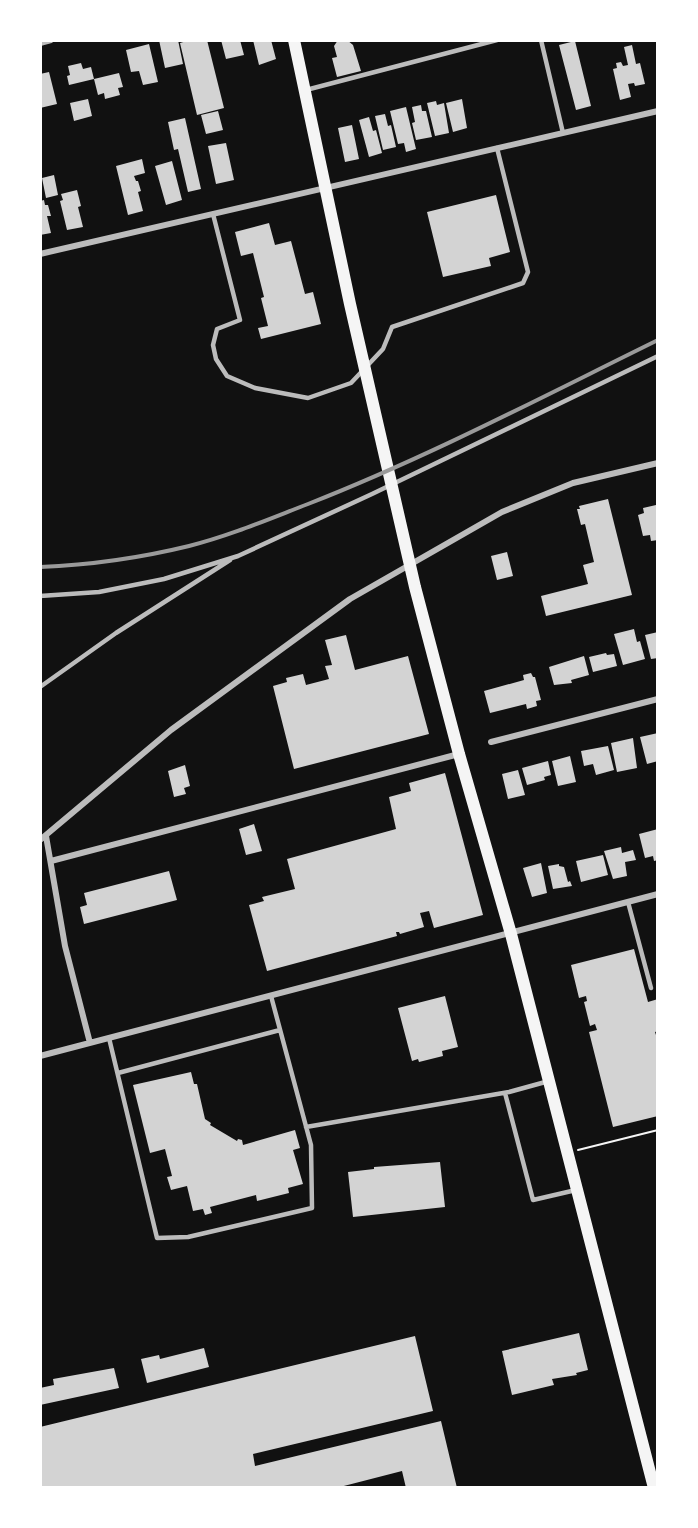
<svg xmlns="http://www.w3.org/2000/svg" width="698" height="1528" viewBox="0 0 698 1528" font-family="'Fira Sans Condensed',sans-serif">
	<rect width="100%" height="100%" fill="#111"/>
	<!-- building -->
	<path fill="#d3d3d3" d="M159 40H178L183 64 165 68Z
		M190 40H207L224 108 197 115 180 43Z
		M221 40H240L244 55 226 59Z
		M253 40H271L276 59 259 65Z
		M338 40H347L353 45 361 71 337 77 332 58 337 57 334 46Z
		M575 41 591 106 576 110 559 45Z
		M149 44 158 82 143 85 139 71 131 72 126 50Z
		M632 45 636 64 640 63 645 84 635 86 634 83 628 84 631 97 620 100 613 69 617 68 616 63 621 62 623 66 628 65 624 47Z
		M81 63 83 69 91 67 94 79 69 85 67 76 70 75 68 66Z
		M49 72 57 104 40 108V74Z
		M119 73 123 87 118 88 120 95 105 99 104 93 98 95 94 79Z
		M88 99 92 116 74 121 70 103Z
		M462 99 467 128 453 132 446 103Z
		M436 101 437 105 444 103 449 133 435 136 427 103Z
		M421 105 422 111H426L432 137 416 140 412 123 415 122 412 107Z
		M406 107 416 149 406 152 404 143 398 144 390 111Z
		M218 111 223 130 206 134 201 115Z
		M385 114 388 126 391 125 396 147 383 150 375 116Z
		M369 117 373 131 376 130 382 153 369 157 359 120Z
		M185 118 201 189 188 192 178 149 174 150 168 122Z
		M352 125 359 159 345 162 338 128Z
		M226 143 234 180 216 184 208 146Z
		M142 159 145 173 134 176 136 181H138L141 191 138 192 143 211 128 215 116 166Z
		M172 161 182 200 166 205 155 166Z
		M54 175 58 195 46 198 42 178Z
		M77 190 81 206 78 207 83 227 67 230 60 201 63 200 61 194Z
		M496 195 510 252 489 258 491 266 443 277 427 212Z
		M44 200 45 205H48L51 216H47L51 233 40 235V201Z
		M269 223 275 245 291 241 305 294 313 292 321 324 261 339 258 328 268 326 261 298 264 297 253 253 241 256 235 232Z
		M608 499 632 595 546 616 541 596 588 584 583 565 594 562 585 524 581 525 577 509H580L579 506Z
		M656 505 658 540 651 541 650 535 643 536 638 515 644 513 643 508Z
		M507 552 513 576 497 580 491 556Z
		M634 629 637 642 640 641 645 659 623 665 614 634Z
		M658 632V658L651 659 645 635Z
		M346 635 355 670 408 656 429 734 294 769 273 686 287 682 286 678 303 674 306 685 329 679 325 666 332 665 325 640Z
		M606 653 607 655 614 654 617 666 593 672 589 657Z
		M584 656 589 675 571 680 572 683 554 685 549 667Z
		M531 673 533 677H535L541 700 536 701 537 706 527 709 526 704 490 713 484 691 524 680 523 675Z
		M658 733V761L647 764 640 737Z
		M633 738 637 768 617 772 611 743Z
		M608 746 614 770 596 775 593 764 584 766 581 751Z
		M570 756 576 782 558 786 552 761Z
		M548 761 551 775 544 777 545 780 527 785 522 768Z
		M185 765 190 786 184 788 186 794 174 797 168 771Z
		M518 770 525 795 508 799 502 774Z
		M445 773 483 915 434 928 429 911 420 913 424 927 400 934 399 932H396L397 936 267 971 249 905 264 901 262 897 295 889 287 859 396 829 389 797 411 791 409 783Z
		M254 824 262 851 246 855 239 829Z
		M658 829V860L654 861 653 856 645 858 639 834Z
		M621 847 622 853 633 850 636 860 625 862 627 876 613 879 604 851Z
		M603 855 608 875 581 882 576 861Z
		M541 863 547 893 532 897 523 868Z
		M559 864V866L564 867 568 882 570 881 572 886 553 889 548 866Z
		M169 871 177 900 84 924 80 907 87 905 84 893Z
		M634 949 648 1002 658 999V1031L655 1032 658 1041V1116L613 1127 589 1032 597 1030 595 1024 590 1026 584 1002 587 1001 586 996 579 998 571 965Z
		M445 996 458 1047 442 1051 443 1056 419 1062 418 1059 412 1061 398 1008Z
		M191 1072 194 1084H197L205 1119 211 1123 210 1125 237 1141 238 1139 242 1140 243 1145 295 1130 300 1148 293 1150 303 1184 288 1188 289 1193 257 1201 256 1195 210 1207 212 1213 205 1215 203 1209 193 1211 187 1186 171 1190 167 1177 172 1176 165 1149 150 1153 133 1085Z
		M440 1162 445 1207 353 1217 348 1172 374 1169V1167Z
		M579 1333 588 1370 576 1373 577 1375 552 1379 554 1385 512 1395 502 1351Z
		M415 1336 433 1411 253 1454 255 1466 441 1421 457 1488H406L402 1471 336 1488H40V1427Z
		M204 1348 209 1367 147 1383 141 1359 159 1355 160 1359Z
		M114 1368 119 1388 40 1405V1388L54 1385 53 1379Z"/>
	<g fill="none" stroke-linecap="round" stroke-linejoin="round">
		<!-- path -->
		<path stroke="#f5f5f5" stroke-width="2" d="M657 1118 658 1120
			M578 1150 658 1130"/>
		<!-- service -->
		<path stroke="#bcbcbc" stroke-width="4.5" d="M541 40 563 133
			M306 90 497 40
			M213 214 240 320 217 329 213 345 216 359 227 376 255 388 308 398 351 383 383 349 392 327 523 283 528 272 497 148
			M40 596 99 592 164 579 238 556 372 494 658 356
			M40 687 116 633 230 560
			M628 902 651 988
			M109 1038 157 1238 188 1237 312 1208 311 1145 271 996
			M118 1073 280 1030
			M505 1093 533 1200 576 1190
			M306 1127 509 1092 549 1081"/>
		<!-- minor -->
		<path stroke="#bcbcbc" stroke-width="6" d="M40 43 51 40
			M40 254 658 111
			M491 742 658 699
			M46 836 65 946 90 1043
			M40 840 171 730 350 599 502 512 573 483 658 463
			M51 861 459 754
			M40 1056 658 894"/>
		<!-- secondary -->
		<path stroke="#f5f5f5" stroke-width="12" d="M294 40 350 304 415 587 459 754 511 934 654 1488"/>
		<!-- rail -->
		<path stroke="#9a9a9a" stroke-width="4" d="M40 567C90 565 140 558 189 546 229 536 269 519 308 504 428 457 542 397 658 340"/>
	</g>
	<!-- border -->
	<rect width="698" height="1528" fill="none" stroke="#ffffff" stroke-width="84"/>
</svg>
